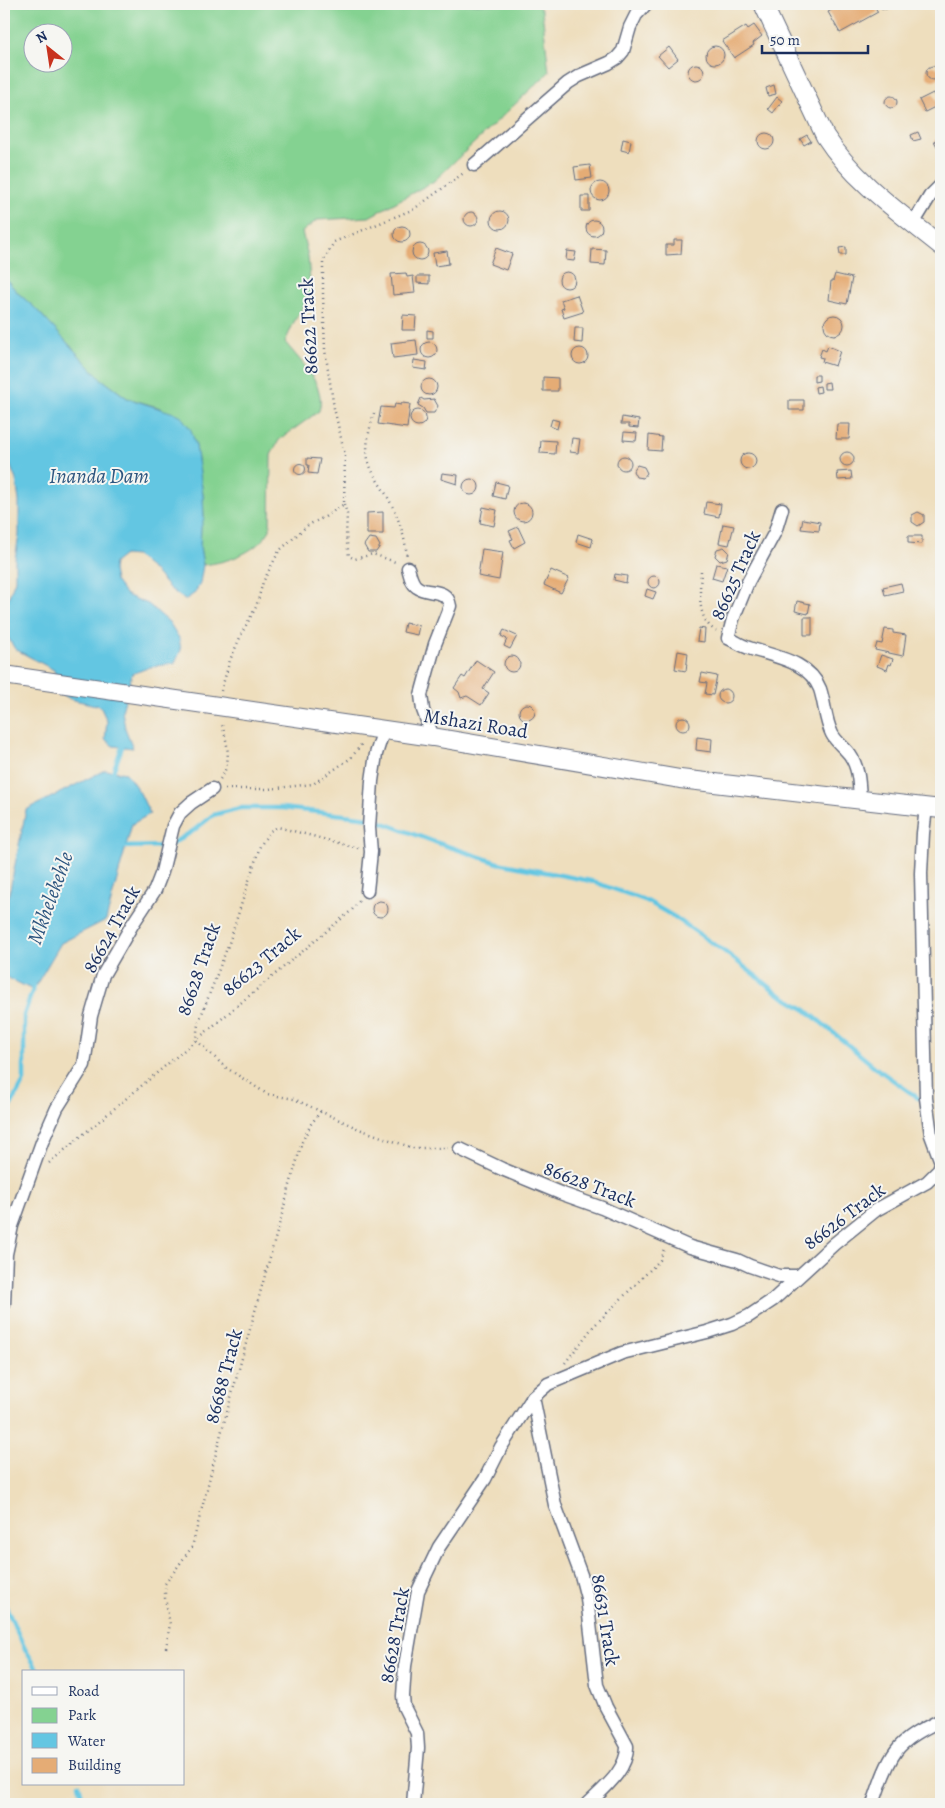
<svg xmlns="http://www.w3.org/2000/svg" width="945" height="1808" viewBox="0 0 945 1808" font-family="Alegreya,serif">
	<rect width="100%" height="100%" fill="#f6f6f2"/>
	<filter id="ink" filterUnits="userSpaceOnUse"><feTurbulence type="fractalNoise" baseFrequency=".02" numOctaves="2"/><feDisplacementMap in="SourceGraphic" scale="10" xChannelSelector="R" yChannelSelector="G"/><feConvolveMatrix kernelMatrix="1 2 1 2 8 2 1 2 1" color-interpolation-filters="sRGB"/></filter>
	<filter id="wash" filterUnits="userSpaceOnUse"><feTurbulence type="fractalNoise" baseFrequency=".0096" numOctaves="4" result="noise"/><feDisplacementMap in="SourceGraphic" scale="20" xChannelSelector="R" yChannelSelector="G"/><feGaussianBlur stdDeviation="1.12" result="paint"/><feColorMatrix in="noise" values="0 0 0 0 0 0 0 0 0 0 0 0 0 0 0 0 0 1.4 0 .05"/><feComposite in="paint" operator="in"/></filter>
	<g filter="url(#wash)">
		<rect width="100%" height="100%" fill="#eedebd"/>
		<!-- green -->
		<path fill="#84d291" stroke="#508078" fill-rule="evenodd" d="M4 4H537L542 11 549 72 434 181 369 217 317 220 302 232 308 256 311 294 295 320 285 342C299 360 327 385 319 411L279 440 271 455 270 530C256 553 228 562 203 565L200 547 201 527 204 517 203 495 196 446 161 408 127 398 100 378 35 308 19 294 4 277ZM32 32H62V62H32Z"/>
		<!-- water -->
		<path fill="#64c6e2" stroke="#407aa0" d="M4 277 19 294 35 308 100 378 127 398 180 415 191 430 196 446 203 495 204 518 201 527 200 547 203 565 200 583 195 593 185 600 169 588 155 572 136 556 124 555 114 563 113 570 115 581 126 595 148 604 169 622 179 638 181 650 175 663 150 667 132 674 122 711 125 728 133 748 113 746 105 739 107 721 100 706 70 699 59 692 54 670 15 649 4 631V610L15 580V559L19 535V501L16 480 5 452Z
			M105 770 126 773 140 793 150 814 132 824 106 920 61 943 33 990 4 976V919L26 810Z"/>
		<g fill="none" stroke-linecap="round" stroke-linejoin="round">
			<!-- stream -->
			<path stroke="#64c6e2" stroke-width="4.5" d="M111 777 122 747
				M120 847 168 846 193 831 213 815 240 808H282L370 818 435 842 498 863 591 881 647 901 676 918 725 952 779 994 806 1010 876 1068 918 1098
				M4 1118 24 1081V1015L34 986
				M4 1603 25 1649 39 1672
				M79 1784 84 1804"/>
		</g>
		<g id="blocks">
			<!-- building -->
			<path fill="#e5ac75" d="M845 4H873L878 12 840 33 828 12 837 7 839 10 846 6Z
				M879 4H890L887 9H884L881 8Z
				M754 25 762 36 753 43 754 45 734 58 722 41 746 26 748 29Z
				M706 55a9 9 0 1 1 18 0a9 9 0 1 1-18 0Z
				M669 47 678 59 668 67 658 56Z
				M688 72a8 8 0 1 1 16 0a8 8 0 1 1-16 0Z
				M926 73a7 7 0 1 1 14 0a7 7 0 1 1-14 0Z
				M774 85 776 94 768 96 766 88Z
				M933 93 939 105 925 112 919 100Z
				M885 102a6 6 0 1 1 12 0a6 6 0 1 1-12 0Z
				M777 97 782 101 773 113 768 109Z
				M918 132 921 139 913 141 911 135Z
				M758 141a8 8 0 1 1 16 0a8 8 0 1 1-16 0Z
				M807 135 811 141 804 145 800 139Z
				M941 136V146L938 148 934 141Z
				M623 139 631 141 629 152 621 150Z
				M590 165 592 178 576 180 574 167Z
				M591 191a9 9 0 1 1 18 0a9 9 0 1 1-18 0Z
				M581 196H589V211H581Z
				M491 220a9 9 0 1 1 18 0a9 9 0 1 1-18 0Z
				M464 219a7 7 0 1 1 14 0a7 7 0 1 1-14 0Z
				M586 228a8 8 0 1 1 16 0a8 8 0 1 1-16 0Z
				M394 234a8 8 0 1 1 16 0a8 8 0 1 1-16 0Z
				M674 240H682L681 254 666 255V245H674Z
				M412 252a8 8 0 1 1 16 0a8 8 0 1 1-16 0Z
				M846 247V255H840L839 248Z
				M496 248 512 254 506 270 490 264Z
				M592 249 606 250 605 265 591 264Z
				M447 251 449 264 435 266 433 253Z
				M567 251 576 252 574 261 566 260Z
				M559 280a8 8 0 1 1 16 0a8 8 0 1 1-16 0Z
				M406 273 407 277 413 276 415 293 393 295 391 274Z
				M835 274 852 278 847 304 829 300 831 281H833Z
				M417 276H429V284L417 283Z
				M577 295 583 312 564 318 561 309 564 308 561 300Z
				M403 315 416 316 415 330H402Z
				M824 325a10 10 0 1 1 20 0a10 10 0 1 1-20 0Z
				M575 328H583L582 343 574 342Z
				M427 330 433 331V338H427Z
				M416 340 418 355 393 358 391 343Z
				M421 350a8 8 0 1 1 16 0a8 8 0 1 1-16 0Z
				M828 346 840 351 835 366 822 362 823 358 819 357 822 349 826 351Z
				M572 356a8 8 0 1 1 16 0a8 8 0 1 1-16 0Z
				M414 360 427 362 426 370 413 368Z
				M814 375H819V381L814 382Z
				M543 377 558 378V391H543Z
				M421 387a8 8 0 1 1 16 0a8 8 0 1 1-16 0Z
				M829 382 830 389H824V383Z
				M820 386 821 392 816 393 815 387Z
				M421 398 424 400 434 399 438 406 434 413H426L423 408 418 405Z
				M789 400H804V410H789Z
				M402 403 410 404 407 428 378 424 381 407 394 408 395 404 401 405Z
				M410 418a8 8 0 1 1 16 0a8 8 0 1 1-16 0Z
				M622 417 639 420 638 428 629 427V424H621Z
				M552 419 559 421 557 429 550 426Z
				M837 424H850L849 439H836Z
				M624 432 637 433 636 441 623 440Z
				M649 435 662 437 661 451 648 450Z
				M572 438 580 439 578 453 570 452Z
				M541 440 556 441 555 454 540 453Z
				M840 459a7 7 0 1 1 14 0a7 7 0 1 1-14 0Z
				M740 461a8 8 0 1 1 16 0a8 8 0 1 1-16 0Z
				M617 463a7 7 0 1 1 14 0a7 7 0 1 1-14 0Z
				M307 458 320 459 317 474 308 473 309 465H307Z
				M294.5 469a5.5 5.5 0 1 1 11 0a5.5 5.5 0 1 1-11 0Z
				M637 465 644 467 647 473 643 478 636 477 633 471Z
				M851 471 852 479 838 480 837 472Z
				M442 473 458 475 457 484 441 479Z
				M463 487a8 8 0 1 1 16 0a8 8 0 1 1-16 0Z
				M496 482 508 485 505 499 493 496Z
				M706 502 721 504 719 517 704 514Z
				M514 512a9 9 0 1 1 18 0a9 9 0 1 1-18 0Z
				M483 507 497 510 494 526 480 523Z
				M383 512V534H367V513Z
				M918 512 924 515V522L918 526 912 522V515Z
				M803 519 820 522 819 531 801 529Z
				M723 524 734 526 729 545 719 543Z
				M518 527 525 542 514 548 510 540 513 539 509 531Z
				M578 534 593 539 591 547 576 542Z
				M908 536H922V544L908 543Z
				M369 538 376 539 380 546 376 552H368L364 545Z
				M724 547 729 552 727 559 720 561 715 556 717 549Z
				M482 549 503 552 499 580 478 576Z
				M716 564 727 566 722 581 712 578Z
				M551 570 569 578 561 593 544 585Z
				M615 574 627 576 626 583 614 580Z
				M648 582a6 6 0 1 1 12 0a6 6 0 1 1-12 0Z
				M901 583 903 591 885 595 883 587Z
				M647 589 656 592 653 599 645 596Z
				M797 601 810 604 808 614 795 611Z
				M804 617H812V635H804Z
				M405 623 419 626 417 635 403 632Z
				M699 628 705 629 704 642 697 641Z
				M885 629 893 630V633L906 635 903 656 875 650 877 643 882 644Z
				M504 630 517 636 510 649 504 646 507 639 501 636Z
				M678 651 688 653 686 671 675 669Z
				M881 655 893 659 891 665 889 664 887 670 877 666Z
				M504 664a8 8 0 1 1 16 0a8 8 0 1 1-16 0Z
				M476 660 494 672 483 689 489 693 481 705 467 696 461 698 459 692 454 688 462 676 465 678Z
				M702 673 717 676 713 695 705 694 707 683 700 682Z
				M718 696a7 7 0 1 1 14 0a7 7 0 1 1-14 0Z
				M519 712a8 8 0 1 1 16 0a8 8 0 1 1-16 0Z
				M676 724a7 7 0 1 1 14 0a7 7 0 1 1-14 0Z
				M697 737 712 739 711 752 696 750Z
				M372 909a8 8 0 1 1 16 0a8 8 0 1 1-16 0Z"/>
		</g>
	</g>
	<g filter="url(#ink)">
		<use href="#blocks" fill-opacity="0" stroke="#656c7f" stroke-width="1"/>
		<g fill="none" stroke-linecap="round" stroke-linejoin="round">
			<defs>
				<path id="street" d="M474 165 568 83 579 76 609 63 617 58 623 51 630 27 636 15 646 4
					M913 224 930 196 941 185
					M782 509 775 532 748 582 733 619 728 638C735 641 742 646 749 648 775 657 809 661 820 689 825 704 825 720 832 734 836 742 844 747 850 755 859 768 859 783 860 799
					M408 568C410 574 411 583 417 587 428 595 447 587 450 606L435 644 421 695 423 710 433 737
					M367 891 371 852 369 828 372 781 376 754 384 729
					M460 1149 502 1169 560 1193 602 1208 690 1247 737 1260 750 1266 779 1276H797
					M4 1304 6 1254 12 1226 42 1142 57 1108 84 1065 91 1016 103 975 132 925 155 890 162 872 173 826 180 813 191 803 212 789
					M533 1397 555 1505 581 1575 587 1598 597 1685 606 1707 627 1746C628 1770 603 1789 588 1804
					M413 1804 418 1748 417 1733 404 1707 403 1696 405 1666 418 1591 439 1547 485 1479 501 1447 533 1397 548 1384 622 1353 707 1332 732 1324 749 1316 773 1300 834 1244 876 1210 927 1182 939 1170 941 1162 931 1135 926 1098 921 873 923 833 926 808
					M873 1804C879 1787 885 1766 896 1751 906 1737 927 1727 941 1720"/>
				<path id="secondary" d="M763 4 825 136C854 181 900 213 941 246
					M4 675 433 737 680 779 941 809"/>
			</defs>
			<!-- street casing -->
			<use href="#street" stroke="#656c7f" stroke-width="15"/>
			<!-- secondary casing -->
			<use href="#secondary" stroke="#656c7f" stroke-width="20"/>
			<!-- path -->
			<path stroke="#656c7f" stroke-width="2.5" stroke-dasharray="1 4" stroke-linecap="butt" d="M374 413C370 427 365 445 368 459 371 472 379 483 386 494 397 514 405 534 407 557
				M344 504 347 514 346 537 349 556 355 559 373 554 398 563
				M701 571C700 592 696 619 716 631
				M221 691 230 660 243 631 256 607 263 582 279 551 308 525 325 517 344 504 345 455 334 408 325 350 323 295V262L334 242 414 209 465 172
				M220 779C233 762 227 741 221 722
				M225 789H268L313 784 351 758 363 742
				M358 848 278 827 270 831 260 846 229 943 198 1024 196 1040 225 1067 267 1094 294 1099 359 1129 413 1148H448
				M49 1163 352 910 360 900
				M565 1363 592 1328 660 1260 664 1249
				M166 1648 170 1624 165 1598V1584L192 1547 222 1430 302 1142 311 1124 321 1111"/>
			<!-- street -->
			<use href="#street" stroke="#fff" stroke-width="12"/>
			<!-- secondary -->
			<use href="#secondary" stroke="#fff" stroke-width="18"/>
		</g>
	</g>
	<g text-anchor="middle" stroke-width="4" stroke-linejoin="round" paint-order="stroke">
		<!-- street labels -->
		<g font-size="20" fill="#1b2f5e" stroke="#f6f6f2">
			<text transform="translate(308 326) rotate(-93)" y="7">86622 Track</text>
			<text transform="translate(735 575) rotate(-66)" y="7">86625 Track</text>
			<text transform="translate(476 723) rotate(9)" y="7">Mshazi Road</text>
			<text transform="translate(111 929) rotate(-61)" y="7">86624 Track</text>
			<text transform="translate(261 961) rotate(-40)" y="7">86623 Track</text>
			<text transform="translate(198 969) rotate(-71)" y="7">86628 Track</text>
			<text transform="translate(590 1184) rotate(21)" y="7">86628 Track</text>
			<text transform="translate(844 1216) rotate(-37)" y="7">86626 Track</text>
			<text transform="translate(223 1376) rotate(-75)" y="7">86688 Track</text>
			<text transform="translate(606 1620) rotate(81)" y="7">86631 Track</text>
			<text transform="translate(394 1635) rotate(-80)" y="7">86628 Track</text>
		</g>
		<!-- water labels -->
		<g font-size="21" font-style="italic" fill="#2d557f" stroke="#f6f6f2">
			<text x="99" y="483">Inanda Dam</text>
			<text transform="translate(50 898) rotate(-70)" y="7">Mkhelekehle</text>
		</g>
	</g>
	<!-- margin -->
	<rect width="945" height="1808" fill="none" stroke="#f6f6f2" stroke-width="20"/>
	<!-- legend -->
	<rect x="22" y="1670" width="162" height="115" fill="#f6f6f2" stroke="#9ea6b7"/>
	<rect x="32" y="1687" width="25" height="8" fill="#ffffff" stroke="#9ea6b7"/>
	<text x="68" y="1696" font-size="15" fill="#1b2f5e">Road</text>
	<rect x="32" y="1708" width="25" height="15" fill="#84d291" stroke="#9ea6b7"/>
	<text x="68" y="1720" font-size="15" fill="#1b2f5e">Park</text>
	<rect x="32" y="1733" width="25" height="15" fill="#64c6e2" stroke="#9ea6b7"/>
	<text x="68" y="1746" font-size="15" fill="#1b2f5e">Water</text>
	<rect x="32" y="1758" width="25" height="15" fill="#e5ac75" stroke="#9ea6b7"/>
	<text x="68" y="1770" font-size="15" fill="#1b2f5e">Building</text>
	<!-- north arrow -->
	<g transform="translate(48 48) rotate(330)"><circle r="24" fill="#f6f6f2" stroke="#9ea6b7"/>
	<path d="M0-4L9 19L0 12L-9 19Z" fill="#c8321e"/>
	<text y="-8" font-size="14" font-weight="bold" text-anchor="middle" fill="#1b2f5e">N</text>
	</g>
	<!-- scale -->
	<path d="M762 45v8h106v-8" fill="none" stroke="#1b2f5e" stroke-width="2.5"/>
	<text x="770" y="45" font-size="15" fill="#1b2f5e" stroke="#f6f6f2" stroke-width="4" paint-order="stroke">50 m</text>
</svg>
